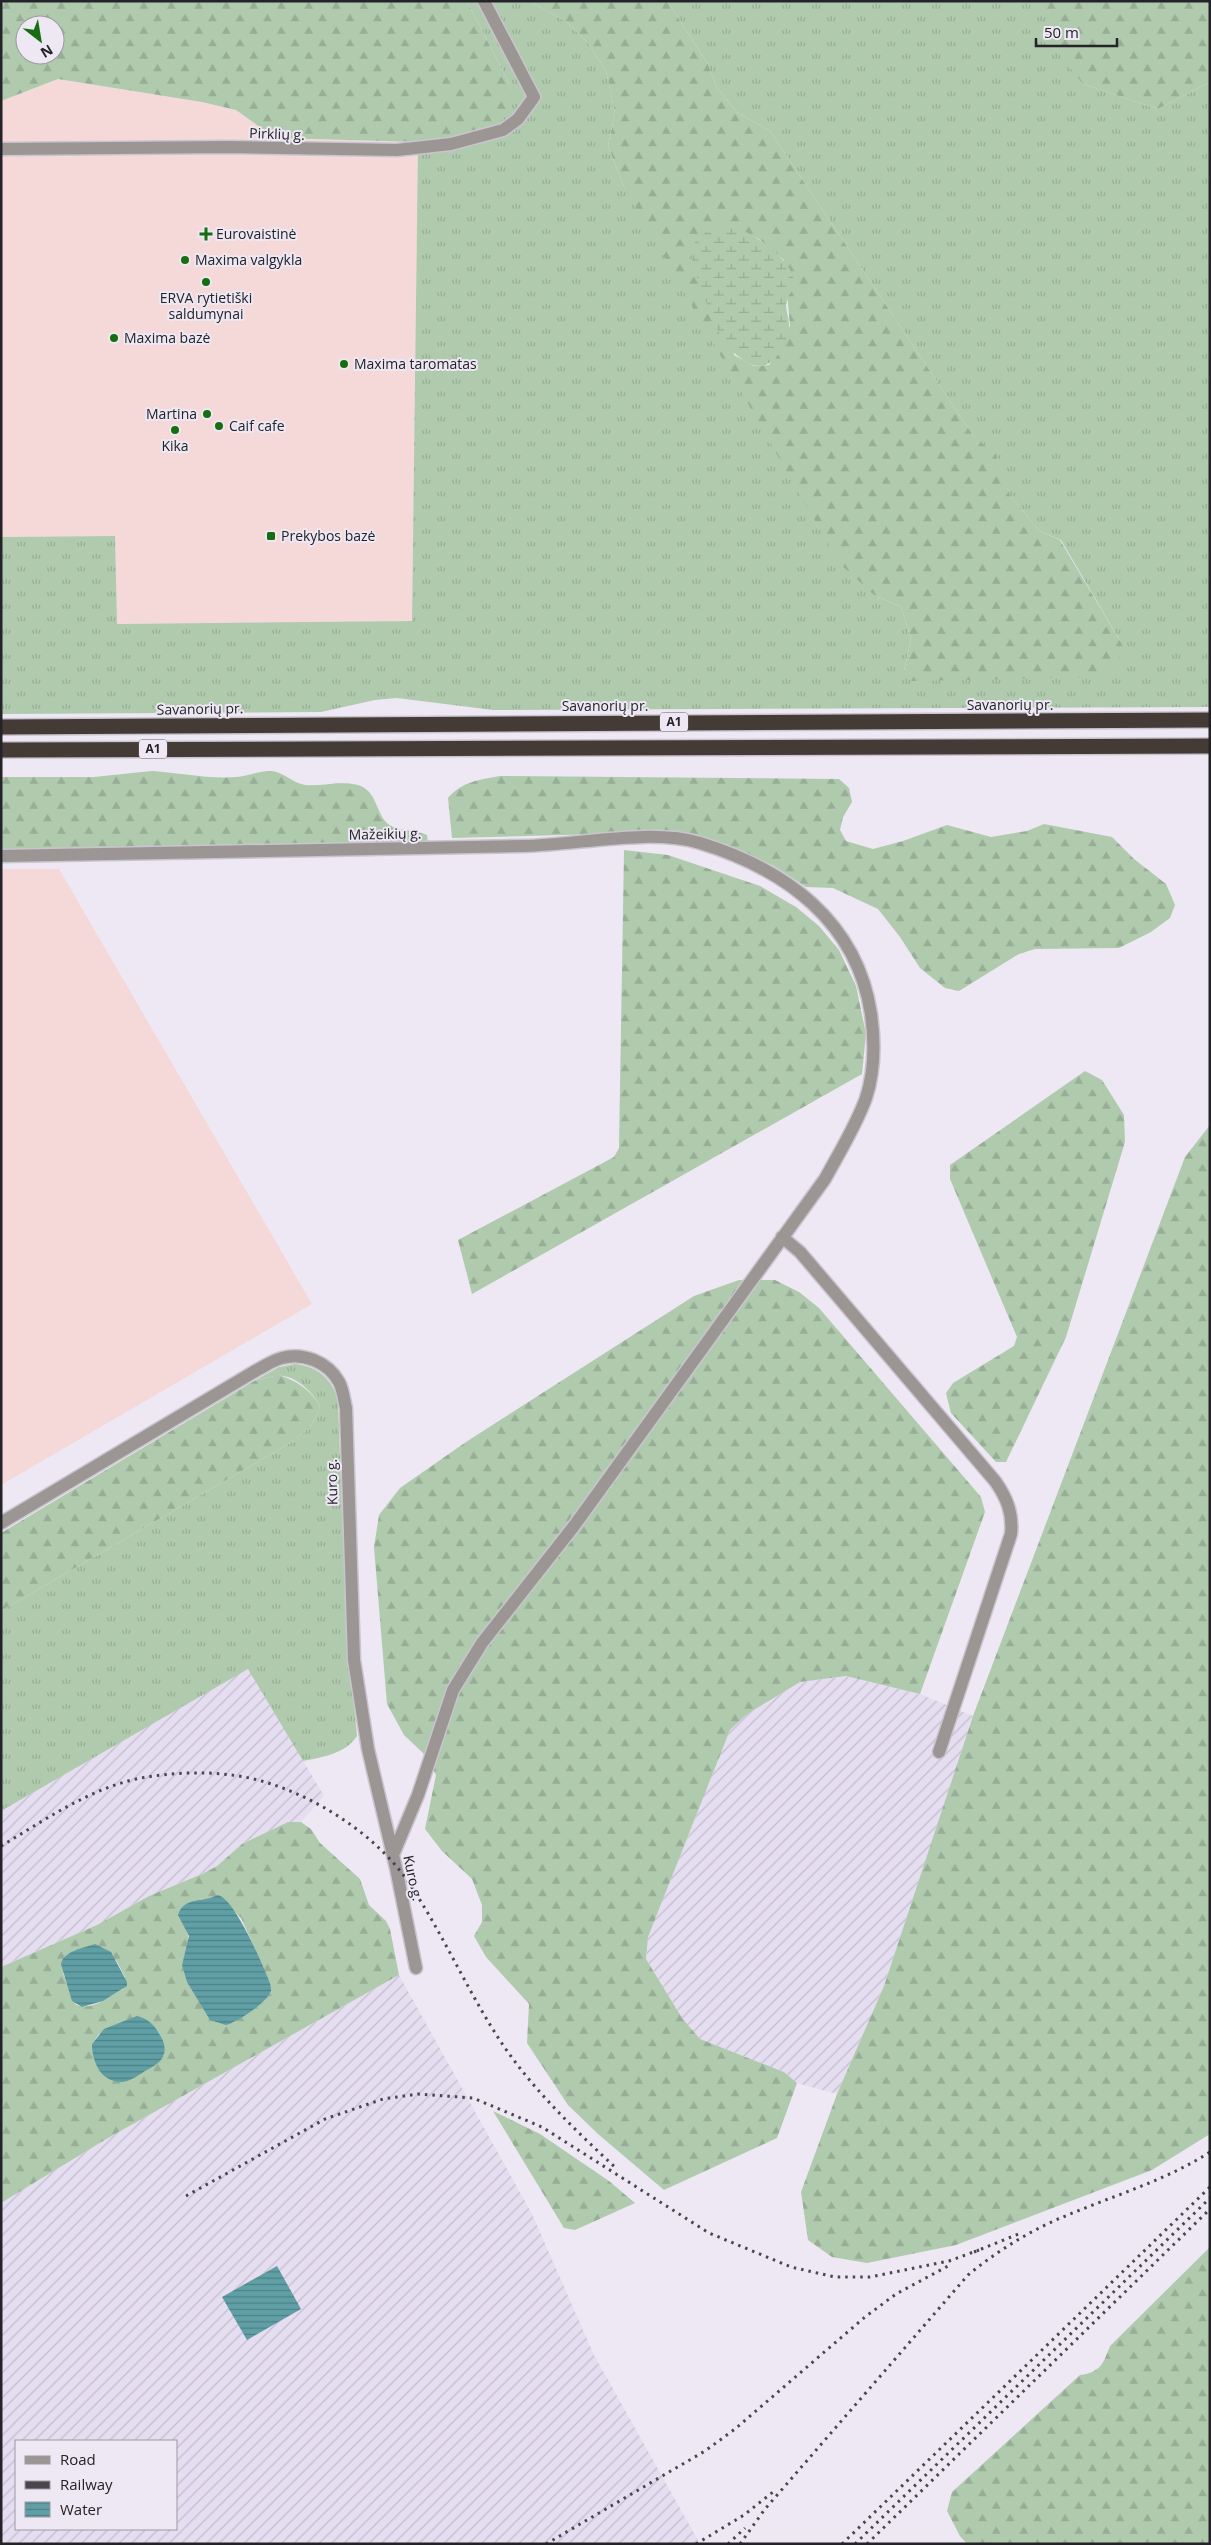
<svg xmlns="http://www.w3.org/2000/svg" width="1211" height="2545" viewBox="0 0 1211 2545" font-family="'Open Sans',sans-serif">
	<defs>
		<pattern id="industrial-furrows" width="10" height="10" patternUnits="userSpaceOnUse" patternTransform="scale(1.25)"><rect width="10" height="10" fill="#e5ddf0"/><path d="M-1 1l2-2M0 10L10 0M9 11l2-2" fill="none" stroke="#c4bdce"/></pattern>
		<pattern id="grass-tufts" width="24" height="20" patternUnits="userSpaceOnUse" patternTransform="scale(1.25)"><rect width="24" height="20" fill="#b0caae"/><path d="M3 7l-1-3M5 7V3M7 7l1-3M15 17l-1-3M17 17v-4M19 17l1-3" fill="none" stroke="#97ad96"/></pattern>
		<pattern id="forest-firs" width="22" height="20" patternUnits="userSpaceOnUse" patternTransform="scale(1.25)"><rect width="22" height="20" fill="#b0caae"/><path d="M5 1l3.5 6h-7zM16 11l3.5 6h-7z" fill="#97ad96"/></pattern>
		<pattern id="wetland-marsh" width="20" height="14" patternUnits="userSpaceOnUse" patternTransform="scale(1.25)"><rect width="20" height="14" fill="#b0caae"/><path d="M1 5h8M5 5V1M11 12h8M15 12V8" fill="none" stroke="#97ad96"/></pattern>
		<pattern id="water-rules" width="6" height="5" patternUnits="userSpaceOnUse" patternTransform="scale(1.25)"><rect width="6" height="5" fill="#5f9fa5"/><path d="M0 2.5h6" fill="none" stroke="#4e8186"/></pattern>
	</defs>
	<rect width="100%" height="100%" fill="#ede8f3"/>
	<!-- commercial -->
	<path fill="#f4d9d8" d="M58 79 202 102 236 110 275 138 418 142 412 621 116 624 115 536 1 537V101Z
		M1 869H59L312 1304 1 1485Z"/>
	<!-- industrial -->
	<path fill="url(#industrial-furrows)" fill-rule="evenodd" d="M248 1668 324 1796 301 1822H288L242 1844 217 1866 202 1874 149 1896 97 1925 1 1967V1811Z
		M846 1676 920 1694 973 1716 884 1986 837 2094 797 2083 784 2072 700 2039 682 2018 646 1959 648 1937 730 1730 747 1713 800 1682Z
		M399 1975 532 2214 594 2355 700 2544H1V2203L108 2138ZM16 2441H176V2529H16Z"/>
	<!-- grass -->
	<path fill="url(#grass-tufts)" d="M467 1H529L567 22 588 43 606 71 615 113 608 146 623 185 874 595 901 607 911 639 904 671 1123 646 1061 540 1039 531 1010 495 994 454 972 434 770 131 738 113 717 88 708 64 667 1H1040L1083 84 1158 109 1210 82V707L493 710 397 698 375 700 321 712 1 714V537L115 536 117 624 412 621 418 142 447 137 510 85Z
		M295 1364C317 1366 333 1379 338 1401 342 1513 346 1624 357 1736 345 1754 323 1757 303 1761L248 1669 1 1811V1611L290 1443C305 1432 315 1425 320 1406 313 1392 294 1374 277 1376 269 1376 261 1380 254 1381L279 1367Z"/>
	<!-- forest -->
	<path fill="url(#forest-firs)" fill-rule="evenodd" d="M1 1H467L510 85 512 102 500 123 478 133 418 142 275 138 236 110 202 102 58 79 1 101ZM25 25H55V55H25Z
		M529 1H667L708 64 717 88 738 113 770 131 972 434 995 454 1010 495 1039 531 1060 540 1123 646 1118 663 1094 677 912 681 904 671 911 639 901 607 874 595 839 563 623 185 608 146 615 113 606 71 588 43 567 22ZM733 227 759 239 784 260 790 326 769 365 754 366 734 355Z
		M1040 1H1210V82L1158 109 1083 84 1059 54Z
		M152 771C179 773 209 779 236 777 247 776 259 771 270 771 283 771 292 783 305 785 322 787 341 780 358 785 377 791 375 811 387 823 396 832 415 829 427 835L428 843 1 851V777H94Z
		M500 776 839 779 849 788 852 802 843 817 840 830 846 841 873 849 903 841 947 825 991 837 1027 831 1044 824 1112 837 1134 859 1166 884 1175 905 1170 918 1151 932 1119 948 1035 949 1019 954 959 991 945 988 920 968 900 937 878 909 833 888 806 887 774 866 723 844 676 832 452 838 448 798C463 781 479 780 500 776Z
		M624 850 668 855 760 886 796 907 819 926 839 950 856 986 866 1034 862 1074 472 1294 458 1240 614 1157 619 1148Z
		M1085 1071 1102 1080 1124 1115 1125 1142 1066 1337 1006 1462H996L951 1413 946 1393 953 1383 1014 1346 1017 1337 950 1179V1165Z
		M1210 1125V2134L1152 2170 956 2245 867 2263 832 2257 808 2240 801 2192 837 2094 884 1986 973 1716 1185 1157Z
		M739 1280H775L799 1292 819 1308 981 1497 985 1512 920 1694 846 1676 800 1682 747 1714 730 1730 648 1937 646 1959 682 2018 700 2039 784 2072 797 2083 777 2138 664 2190 598 2134 568 2105 527 2043 529 2004 486 1957 474 1936 482 1922V1905L472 1879 442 1851 425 1829 436 1775 423 1753 404 1735 387 1704 374 1547 379 1515 400 1488 466 1442 694 1296Z
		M278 1375C296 1380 311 1390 320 1406 315 1425 305 1432 290 1443L1 1611V1533L254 1381Z
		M288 1822H301L311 1829 320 1843 360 1879 369 1905 386 1921 390 1929 399 1975 108 2138 1 2203V1967L97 1925 149 1896 202 1874 217 1866 242 1844ZM217 1895 241 1918 270 1983 271 1992 267 1997 233 2023 182 1965 189 1941 187 1931 201 1899H210ZM116 1960 125 1977 123 1989C109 1996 93 2011 76 2005L63 1973ZM99 2034 162 2038 164 2055 155 2065 132 2078 92 2044Z
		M493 2111 540 2134 609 2181 635 2203 575 2230 564 2228Z
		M1210 2247V2544H967L960 2536 947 2511 952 2492 1080 2375C1101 2372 1103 2364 1110 2346Z"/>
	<!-- wetland -->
	<path fill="url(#wetland-marsh)" d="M718 226C722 226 728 225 733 227 752 231 796 262 794 284 793 291 787 298 786 305 786 311 789 318 789 324 790 335 785 348 778 356 770 365 759 369 748 363 720 347 713 320 702 291 698 278 688 262 693 247 696 236 708 231 718 226Z"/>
	<!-- water -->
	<path fill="url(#water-rules)" d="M217 1895C234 1896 263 1966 270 1983 271 1986 271 1989 271 1991 268 2002 236 2023 226 2025L210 2020 187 1982 182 1965 189 1936 178 1915C184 1896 204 1903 217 1895Z
		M95 1944 111 1952 127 1982V1986L103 2001 82 2007 72 2001 61 1964C64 1951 83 1948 95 1944Z
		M137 2016C146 2018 154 2024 158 2032 163 2039 166 2046 164 2054 162 2062 154 2066 147 2070 140 2074 131 2081 123 2082 101 2083 92 2062 92 2044L104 2029Z
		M277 2266 301 2309 247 2340 222 2297Z"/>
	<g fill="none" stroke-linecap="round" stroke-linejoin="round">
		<defs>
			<path id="minor" d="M1 149 229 147 397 150 451 144 503 130 518 119 534 97 484 1
				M1 856C176 853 350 849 524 846 578 845 650 828 700 843 785 869 857 921 871 1014 875 1042 875 1070 866 1098 856 1126 839 1153 825 1179L574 1526 482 1643 453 1690 418 1795 393 1855
				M782 1237 800 1252 995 1481C1007 1498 1013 1513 1011 1534L939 1752
				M1 1523 257 1370C265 1366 273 1360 282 1358 303 1352 328 1362 339 1382 343 1389 344 1400 346 1408L354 1660 368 1749 396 1868 416 1968"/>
			<path id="highway" d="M1 727 1210 720
				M1 750 1210 746"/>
		</defs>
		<!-- minor casing -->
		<use href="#minor" stroke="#c9c5ce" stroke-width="15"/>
		<!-- highway casing -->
		<use href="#highway" stroke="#c9c5ce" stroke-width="18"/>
		<!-- minor -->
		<use href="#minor" stroke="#9b9694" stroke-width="12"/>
		<!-- highway -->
		<use href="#highway" stroke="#443a36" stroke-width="15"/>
		<!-- rail -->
		<path stroke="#49474d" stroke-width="3" stroke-dasharray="2.5 5" stroke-linecap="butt" d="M1 1846C45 1820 90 1788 141 1778 170 1773 202 1771 231 1775 295 1782 373 1829 409 1883 442 1932 466 1988 499 2039 531 2088 574 2129 617 2169
			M186 2196 325 2119 383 2099 418 2094 473 2098 542 2127 709 2233 791 2267 835 2277H870L949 2261 979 2250
			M974 2252 1021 2233
			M546 2544 705 2451 735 2429 865 2317 896 2294 950 2265
			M696 2544 744 2515 773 2492
			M728 2544 745 2528
			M740 2544 765 2509 968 2275C996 2252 1029 2231 1063 2217 1112 2196 1165 2181 1210 2152
			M842 2544 1210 2187
			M855 2544 1210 2198
			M867 2544 1210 2209"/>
	</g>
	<!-- markers -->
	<g fill="#186c12" stroke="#ede8f3" stroke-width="2">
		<path d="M203.5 226.5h5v5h5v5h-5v5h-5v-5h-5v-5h5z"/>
		<circle cx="185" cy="260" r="5"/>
		<circle cx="206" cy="282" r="5"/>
		<circle cx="114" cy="338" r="5"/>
		<circle cx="344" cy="364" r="5"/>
		<circle cx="207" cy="414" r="5"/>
		<circle cx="219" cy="426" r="5"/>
		<circle cx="175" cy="430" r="5"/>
		<rect x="266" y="531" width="10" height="10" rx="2.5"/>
	</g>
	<g text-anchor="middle" stroke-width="4" stroke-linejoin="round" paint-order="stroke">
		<!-- shield labels -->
		<g fill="#ede8f3" stroke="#605e64" stroke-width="1">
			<rect x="660" y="712.5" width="28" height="19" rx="4"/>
			<rect x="139" y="739.5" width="28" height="19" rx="4"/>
		</g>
		<g font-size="12" font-weight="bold" fill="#242327">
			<text x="674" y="726">A1</text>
			<text x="153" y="753">A1</text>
		</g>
		<!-- street labels -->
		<g font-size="14" fill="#242327" stroke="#ede8f3">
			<text transform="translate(277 134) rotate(2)" y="5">Pirklių g.</text>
			<text x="1010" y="710">Savanorių pr.</text>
			<text x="605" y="711">Savanorių pr.</text>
			<text transform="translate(200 709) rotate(-1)" y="5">Savanorių pr.</text>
			<text transform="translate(385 834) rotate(-1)" y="5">Mažeikių g.</text>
			<text transform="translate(332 1482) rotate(-91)" y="5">Kuro g.</text>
			<text transform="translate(413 1878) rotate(78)" y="5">Kuro g.</text>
		</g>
		<!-- poi labels -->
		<g font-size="14" fill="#242327" stroke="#ede8f3" text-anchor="start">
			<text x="216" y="239">Eurovaistinė</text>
			<text x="195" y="265">Maxima valgykla</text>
			<text x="206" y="303" text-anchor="middle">ERVA rytietiški<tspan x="206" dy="16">saldumynai</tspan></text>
			<text x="124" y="343">Maxima bazė</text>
			<text x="354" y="369">Maxima taromatas</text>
			<text x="197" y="419" text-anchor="end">Martina</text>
			<text x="229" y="431">Caif cafe</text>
			<text x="175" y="451" text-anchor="middle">Kika</text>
			<text x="281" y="541">Prekybos bazė</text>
		</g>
	</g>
	<!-- border -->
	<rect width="1211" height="2545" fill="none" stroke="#242327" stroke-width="5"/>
	<!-- legend -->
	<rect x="15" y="2440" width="162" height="90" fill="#ede8f3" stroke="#9d99a1"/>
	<rect x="25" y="2456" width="25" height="8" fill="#9b9694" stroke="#9d99a1"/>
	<text x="60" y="2465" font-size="15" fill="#242327">Road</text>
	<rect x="25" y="2481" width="25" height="8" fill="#49474d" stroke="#9d99a1"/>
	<text x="60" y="2490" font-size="15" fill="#242327">Railway</text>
	<rect x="25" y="2502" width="25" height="15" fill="url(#water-rules)" stroke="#9d99a1"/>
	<text x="60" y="2515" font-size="15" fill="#242327">Water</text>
	<!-- north arrow -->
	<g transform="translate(40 40) rotate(149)"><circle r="24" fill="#ede8f3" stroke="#9d99a1"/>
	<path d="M0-4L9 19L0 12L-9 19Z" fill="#186c12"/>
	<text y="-8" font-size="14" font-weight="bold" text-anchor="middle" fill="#242327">N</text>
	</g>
	<!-- scale -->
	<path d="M1036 38v8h81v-8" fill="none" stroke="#242327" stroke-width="2.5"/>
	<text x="1044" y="38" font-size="15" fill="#242327" stroke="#ede8f3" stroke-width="4" paint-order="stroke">50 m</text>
</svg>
